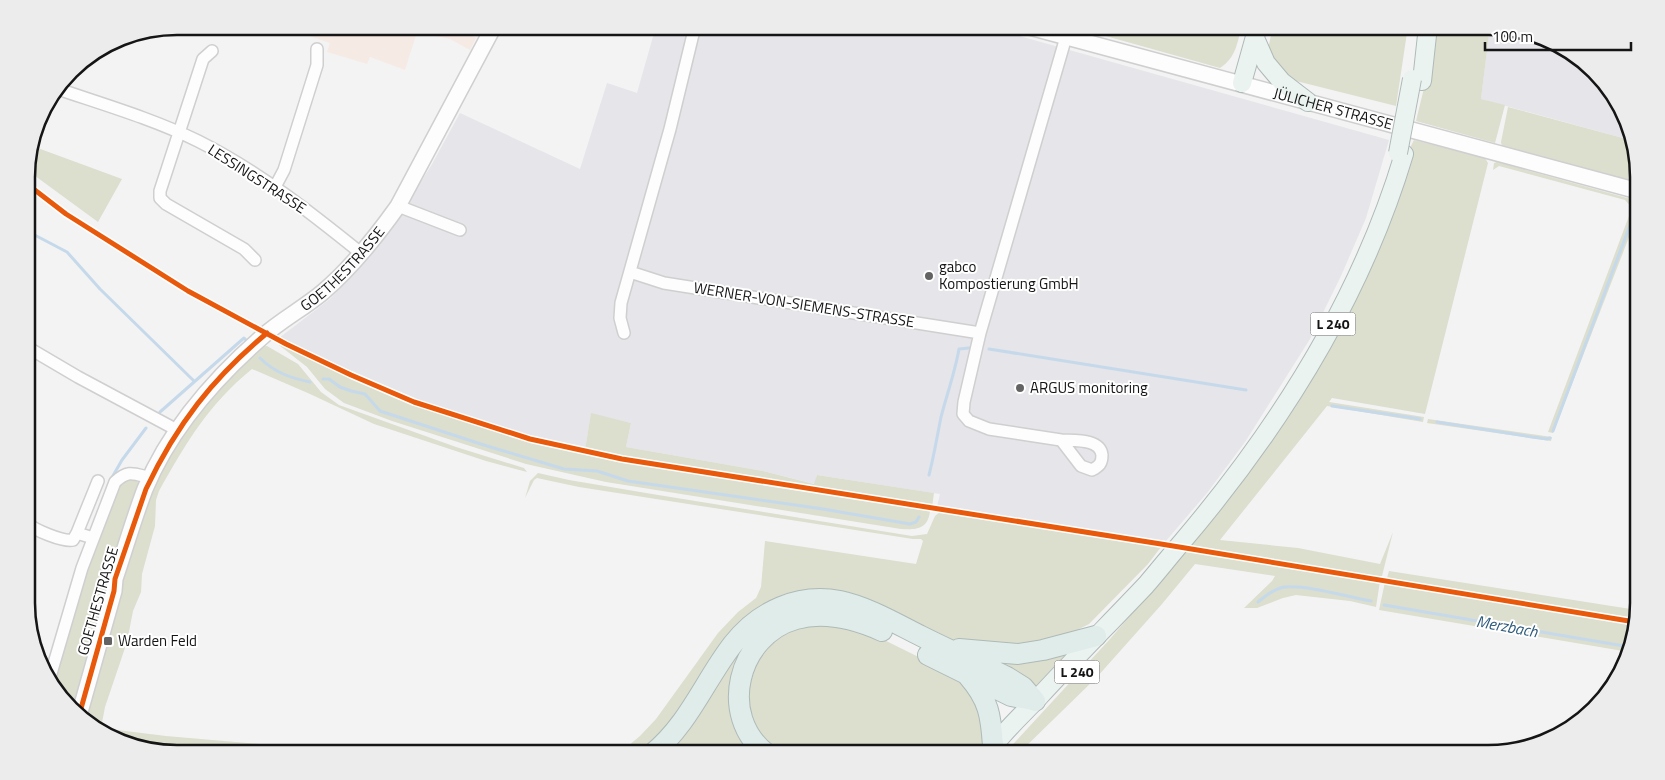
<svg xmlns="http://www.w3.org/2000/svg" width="1665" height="780" viewBox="0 0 1665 780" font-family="'Titillium Web',sans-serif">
	<rect width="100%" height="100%" fill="#f3f3f4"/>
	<!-- commercial -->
	<path fill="#f6eae4" d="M294 26H456L476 38 470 50 450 39 417 32 405 70 370 57 367 64 327 52 330 43 292 30Z"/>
	<!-- built -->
	<path fill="#e5e5ea" d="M656 26H984L1389 140 1366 218 1341 276 1310 339 1245 442 1207 493 1165 542 937 507 940 494 817 475 815 484 763 471 626 447 631 423 591 414 585 450 480 422 413 399 279 338 330 299 380 245 431 166 460 113 580 169 607 83 637 93Z
		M1490 27 1546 38 1608 85 1630 140 1481 99Z"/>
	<!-- green -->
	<path fill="#dcdece" d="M1070 26H1242C1237 43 1236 58 1220 68Z
		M1273 26H1408L1396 106 1288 79 1274 65 1268 49Z
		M1433 26 1490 27 1481 99 1505 105 1495 143 1416 121 1424 88Z
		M1508 107 1630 140 1637 158 1638 185 1502 147 1501 142Z
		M1414 140 1485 158 1488 163 1425 414 1332 398 1329 402 1424 417 1423 422 1327 406 1220 540 1298 548 1380 564 1393 532 1382 576H1373L1190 546 1247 474 1288 414 1410 148Z
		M35 147 122 179 98 222 27 170Z
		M1497 162 1638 201V214L1553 433 1548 432 1632 208 1625 200 1499 166 1493 170 1494 163Z
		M279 345 288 346 394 396 436 411 536 442 627 462 920 508 930 511C928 529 917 530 901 529L606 482 526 464 392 421 344 403 325 389 307 367Z
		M267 346 298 364 321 392 339 405 456 447 524 468 527 472 486 461 374 424 310 394 252 369C208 405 186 443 159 491L156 500 155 526 142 574 141 592 133 611 127 642 105 707 101 728 166 736 378 754H204L144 747 119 742 86 717 96 669 124 571 142 515 166 459 200 406 259 347Z
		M591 413 631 423 626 447 763 471 814 484 817 475 934 493 932 507 674 466 585 450Z
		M1428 419 1552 437 1551 441 1427 423Z
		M538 473 569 480 652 494 912 536 927 534 935 516 940 512 1161 547 1148 564 1089 624 1051 643 976 647 772 600 758 607 736 626 681 709 642 754H614L622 751 640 736 656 719 718 633 738 612 756 598 761 587 765 541 916 564 923 541 921 539H913L579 487 537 478 534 480 525 498 530 481Z
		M124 479H136L139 484 111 562 109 584 96 627 83 680 74 708 58 695 53 684 80 584 118 485Z
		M1187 550 1380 581 1376 607 1350 601 1296 595 1283 598 1257 608H1244L1272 581 1275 576 1195 564 1162 604 1097 677 1018 754H1004L1110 639Z
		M1389 571 1637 610 1636 619 1387 578Z
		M1385 582 1635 624 1629 652 1379 610Z
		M807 603C852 604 890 625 929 644 958 658 987 672 1015 686L1013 691C981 675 949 660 917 644 892 632 865 617 836 612 798 605 754 625 740 662 727 697 735 725 758 754H661C704 713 717 645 771 615 782 609 794 606 807 603Z
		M809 622 870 633 949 672 964 683 980 706 983 743 977 753 775 754 766 746 743 702 759 650 771 637Z
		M1071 649 1035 687 984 661C1016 664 1039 657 1071 649Z"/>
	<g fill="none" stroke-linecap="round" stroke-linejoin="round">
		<!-- stream -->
		<path stroke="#c5d9ea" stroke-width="3" d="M27 231 67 252 100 289 194 381
			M989 349 1246 390
			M260 358C274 372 290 378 310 382
			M323 379H329L340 387 351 391 365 394 380 411 487 446 564 469 597 471 628 481 823 509 910 524 916 522 919 517
			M1332 406 1420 419
			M160 412 244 338 246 340
			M1437 422 1532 437 1547 439 1550 438
			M1553 431 1636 209
			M929 475C934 456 937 437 941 417 947 394 955 372 959 349L969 348
			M110 481 122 460 146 428
			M1258 602C1265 596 1275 588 1285 587 1308 585 1348 597 1371 601
			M1384 605 1630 647"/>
		<defs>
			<path id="street" d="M212 51 203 59 160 191V198L166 204 244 249 255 260
				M58 89C105 105 153 119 198 141 258 171 310 212 362 254
				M275 187 284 170 317 65V49
				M398 206 460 230
				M630 272 664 283 980 333
				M624 333 620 318 621 303 670 129 695 26
				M27 347 78 377 177 430
				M1061 440C1073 441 1100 438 1102 455 1102 464 1099 466 1092 470L1081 466 1061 440 989 429 969 421 963 414 964 402 980 333 1066 37
				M27 523C34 530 63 542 73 540L77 533 93 538
				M77 533 98 481
				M50 677 82 568 115 482C129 469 134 474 151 478"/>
			<g id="secondary">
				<path id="s1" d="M1026 26 1638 191"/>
				<path id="s2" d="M80 712 114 591 115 579C125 549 134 518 145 489 170 429 214 379 262 337 281 320 304 308 323 292 352 267 376 237 398 206L494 26"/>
			</g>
			<path id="primary" d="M1255 38 1266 63 1282 82 1308 102
				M1422 81 1428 26
				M1242 83 1258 26
				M988 753C1002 733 1022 715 1039 697 1074 659 1110 623 1146 585 1158 571 1170 556 1182 542 1279 428 1361 298 1404 154"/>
			<path id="highway" d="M959 649 1018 654 1043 650 1096 636
				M928 655 1011 696 1033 700
				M968 676C989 700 991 716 993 746
				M652 754C689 724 705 680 733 644 759 611 798 593 840 601 868 607 895 623 921 636 949 650 978 663 1007 677L1023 687 1035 701
				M767 754C717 716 738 635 796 619 825 611 855 619 882 631"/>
		</defs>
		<!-- street casing -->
		<use href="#street" stroke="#cfcfd0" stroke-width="14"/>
		<!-- secondary casing -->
		<use href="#secondary" stroke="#cfcfd0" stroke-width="18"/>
		<!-- primary casing -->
		<use href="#primary" stroke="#aebab8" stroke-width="20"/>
		<!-- highway casing -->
		<use href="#highway" stroke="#aebab8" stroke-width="22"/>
		<!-- street -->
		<use href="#street" stroke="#fdfdfd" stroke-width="11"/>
		<!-- secondary -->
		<use href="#secondary" stroke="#fdfdfd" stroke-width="15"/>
		<!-- primary -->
		<use href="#primary" stroke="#ebf3f1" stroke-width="18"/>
		<!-- highway -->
		<use href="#highway" stroke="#dfecea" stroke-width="20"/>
		<defs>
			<path id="primary-bridge" d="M1398 153 1412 79"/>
		</defs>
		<!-- primary-bridge casing -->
		<use href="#primary-bridge" stroke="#aebab8" stroke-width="20" stroke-linecap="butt"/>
		<!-- primary-bridge -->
		<use href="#primary-bridge" stroke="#ebf3f1" stroke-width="18"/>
		<defs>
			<path id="cycleway" d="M27 184 66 214 188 291 286 344 351 375 414 402 530 439 622 459 1161 544 1635 622
				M80 712 114 591 115 579 146 489C177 424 212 379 267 333"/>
		</defs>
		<!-- cycleway casing -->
		<use href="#cycleway" stroke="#fff" stroke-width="8"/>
		<!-- cycleway -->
		<use href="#cycleway" stroke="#e8590c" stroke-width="5"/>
	</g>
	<!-- markers -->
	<g fill="#636364" stroke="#fff" stroke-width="2">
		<circle cx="929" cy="276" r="5"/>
		<circle cx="1020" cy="388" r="5"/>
		<rect x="103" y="636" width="10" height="10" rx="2.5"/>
	</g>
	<g text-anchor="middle" stroke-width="4" stroke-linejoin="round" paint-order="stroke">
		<!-- shield labels -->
		<g fill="#fff" stroke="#5b5b5c" stroke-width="1">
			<rect x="1310.5" y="312.5" width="45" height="23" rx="4"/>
			<rect x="1054.5" y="660.5" width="45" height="23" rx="4"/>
		</g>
		<g font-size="14" font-weight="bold" fill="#151516">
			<text x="1333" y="329">L 240</text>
			<text x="1077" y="677">L 240</text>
		</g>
		<!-- street labels -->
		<g font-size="15" fill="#151516" stroke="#fff">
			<text dy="5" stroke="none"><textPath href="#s1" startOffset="318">JÜLICHER STRASSE</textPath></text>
			<text transform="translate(257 179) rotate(33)" y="5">LESSINGSTRASSE</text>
			<text dy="5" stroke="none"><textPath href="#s2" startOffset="532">GOETHESTRASSE</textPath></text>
			<text transform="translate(804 305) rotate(9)" y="5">WERNER-VON-SIEMENS-STRASSE</text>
			<text transform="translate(98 601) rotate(-74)" y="5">GOETHESTRASSE</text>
		</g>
		<!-- poi labels -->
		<g font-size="15" fill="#151516" stroke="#fff" text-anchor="start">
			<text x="939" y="272">gabco<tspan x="939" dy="17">Kompostierung GmbH</tspan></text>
			<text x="1030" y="393">ARGUS monitoring</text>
			<text x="118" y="646">Warden Feld</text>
		</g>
		<!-- water labels -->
		<g font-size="16" font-style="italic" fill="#2c5a7c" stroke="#fff">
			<text transform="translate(1507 626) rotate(10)" y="6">Merzbach</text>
		</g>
	</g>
	<!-- crop -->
	<path d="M0 0H1665V780H0ZM177 35H1488A142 142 0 0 1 1630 177V603A142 142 0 0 1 1488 745H177A142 142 0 0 1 35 603V177A142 142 0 0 1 177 35Z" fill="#ececec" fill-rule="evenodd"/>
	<path fill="none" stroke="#151516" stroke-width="2.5" d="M177 35H1488A142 142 0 0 1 1630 177V603A142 142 0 0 1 1488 745H177A142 142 0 0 1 35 603V177A142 142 0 0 1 177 35Z"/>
	<!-- scale -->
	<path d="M1485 42v8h146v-8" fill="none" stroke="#151516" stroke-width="2.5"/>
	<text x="1492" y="42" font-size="15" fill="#151516" stroke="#ffffff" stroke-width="4" paint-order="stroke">100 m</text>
</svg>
